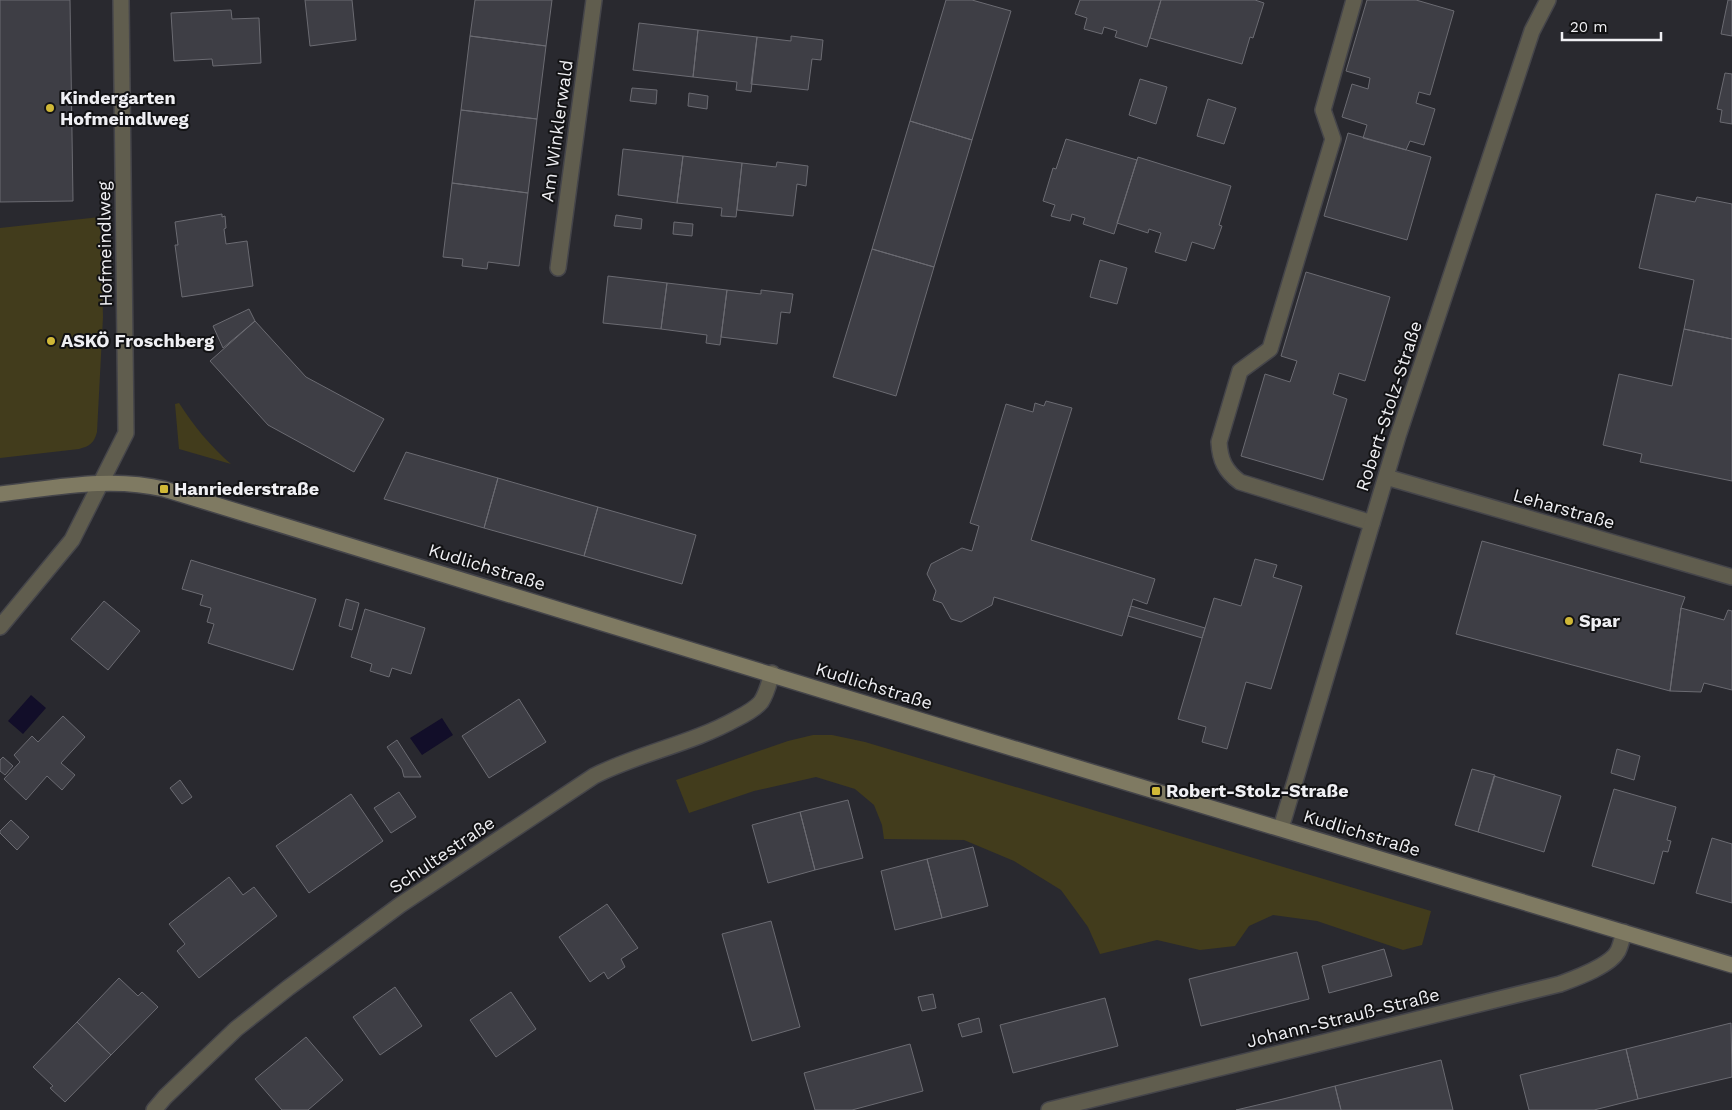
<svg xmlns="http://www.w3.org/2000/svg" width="1732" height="1110" viewBox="0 0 1732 1110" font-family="'Work Sans',sans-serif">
	<rect width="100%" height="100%" fill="#29292f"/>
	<!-- green -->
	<path fill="#423c1c" d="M100 217 103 317 97 432C94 443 90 446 79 449L0 458V228Z
		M179 403C194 426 210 446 231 464L179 449 175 404Z
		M813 735H832L865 742 1431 911 1422 945 1403 950 1317 921 1273 915 1249 926 1235 946 1200 950 1157 940 1100 954 1088 927 1061 890 1014 861 964 840 884 839 882 825 874 805 855 789 816 777 754 791 689 813 676 780 788 741Z"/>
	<!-- water -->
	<path fill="#120e29" d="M31 695 46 708 23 734 8 721Z
		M442 718 453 735 422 755 410 738Z"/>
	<!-- building -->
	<path fill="#3e3e45" stroke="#6b6b72" d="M0 0H70L73 201 0 202Z
		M305 0H352L356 40 310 46Z
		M475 0H552L546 46 470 36Z
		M946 0H972L1011 11 972 140 910 121Z
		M1080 0H1161L1147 47 1115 37 1117 31 1104 27 1102 34 1084 29 1087 18 1075 14Z
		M1161 0H1255L1264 3 1253 38 1250 37 1242 64 1150 38Z
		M1367 0H1416L1454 11 1430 95 1419 92 1416 103 1435 109 1424 145 1410 141 1406 150 1363 138 1367 125 1342 117 1352 84 1368 89 1370 78 1346 71Z
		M1728 0H1732V36L1721 34Z
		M231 10 232 19 259 18 261 63 213 66 212 59 174 61 171 13Z
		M639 23 698 30 693 77 633 70Z
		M698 30 757 37 751 92 736 90 737 82 693 77Z
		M470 36 546 46 537 119 461 110Z
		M791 36 823 40 821 60 812 59 808 90 751 84 757 37 791 41Z
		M1725 73 1732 74V124L1720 122 1722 110 1717 109Z
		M1140 79 1167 87 1156 124 1129 115Z
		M632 88 657 90 656 104 630 101Z
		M689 93 708 96 707 109 688 106Z
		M1208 99 1236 108 1224 144 1197 136Z
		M461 110 537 119 528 193 452 183Z
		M910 121 972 140 934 267 872 249Z
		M1348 133 1431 157 1407 240 1324 216Z
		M1066 139 1137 160 1114 234 1083 224 1085 218 1072 214 1070 221 1051 216 1055 205 1043 201 1053 168 1056 169Z
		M623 149 683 156 677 203 618 195Z
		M683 156 742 163 736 217 721 216 722 208 677 203Z
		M1138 157 1231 186 1219 225 1222 226 1214 249 1192 242 1186 261 1155 252 1161 233 1149 229 1148 233 1117 223Z
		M777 162 808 166 806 186 797 184 793 216 737 210 742 163 776 167Z
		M452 183 528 193 519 266 488 262 487 269 462 266 463 259 443 257Z
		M1656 194 1695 202 1697 197 1732 204V339L1684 329 1694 280 1639 268Z
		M222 214V217L225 216 226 228 224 229 226 244 247 241 253 286 182 297 175 245H178L175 222Z
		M616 215 642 219 641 229 614 226Z
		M674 222 693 224 692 236 673 234Z
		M872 249 934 267 896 396 833 377Z
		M1100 260 1127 268 1117 304 1090 297Z
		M1306 272 1390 297 1365 381 1339 373 1333 394 1347 399 1323 480 1241 456 1265 374 1290 382 1297 361 1281 356Z
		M608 276 667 283 661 329 603 323Z
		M667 283 727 290 720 345 706 343 707 335 661 329Z
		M727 290 761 294V290L793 294 790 313 781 312 777 344 721 337Z
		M249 309 255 321 223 348 213 326Z
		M255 321 306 377 384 419 354 472 268 425 210 361Z
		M1684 329 1732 339V481L1640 462 1642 454 1603 445 1619 374 1672 386Z
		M1046 401 1072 408 1031 540 1155 579 1147 604 1133 599 1122 636 994 597 992 605 961 622 951 619 942 603 933 600 936 591 927 574 931 564 962 548 972 551 979 526 970 523 1006 404 1033 412 1035 403 1044 406Z
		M406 452 498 478 484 528 384 499Z
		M498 478 598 507 584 556 484 528Z
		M598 507 696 535 682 584 584 556Z
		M1482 541 1685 597 1681 608 1670 691 1456 634Z
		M1255 559 1277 565 1273 577 1302 586 1271 689 1246 682 1227 749 1202 742 1206 727 1178 719 1214 598 1241 606Z
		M191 560 316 599 293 670 208 643 214 624 207 622 211 608 200 605 203 595 182 589Z
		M346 599 359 603 352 630 339 626Z
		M104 601 140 631 108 670 71 639Z
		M1131 606 1205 628 1202 638 1128 616Z
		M1681 608 1724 620 1728 610 1732 611V690L1704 683 1701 692 1670 691Z
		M365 609 425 628 411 674 392 668 389 677 370 671 372 664 351 657Z
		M519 699 546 742 489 778 462 736Z
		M63 716 85 737 61 763 75 775 62 790 47 776 26 800 4 779 20 762 14 755 32 736 38 742Z
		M397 740 421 777H404L402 769 387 747Z
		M1617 749 1640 756 1634 780 1611 773Z
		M3 757 13 766 5 775 0 771V760Z
		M1472 769 1495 775 1478 832 1455 825Z
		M1494 776 1561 796 1544 852 1478 832Z
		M180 780 192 797 182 804 170 788Z
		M1614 789 1676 807 1667 840 1671 841 1668 852 1663 851 1654 884 1592 866Z
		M399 792 416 817 391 833 374 808Z
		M351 794 383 841 309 893 276 846Z
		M848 800 863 858 815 870 800 812Z
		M800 812 815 870 768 883 752 825Z
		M11 820 29 837 17 850 0 833V831Z
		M1712 838 1732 844V903L1696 893Z
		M973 847 988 906 942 918 927 859Z
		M927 859 942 918 895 930 881 871Z
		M229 877 243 895 254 887 277 916 199 978 177 951 185 944 169 924Z
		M607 904 638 948 621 959 625 967 608 979 604 972 590 982 559 937Z
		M771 921 800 1027 752 1041 722 934Z
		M1384 949 1392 976 1329 993 1322 966Z
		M1297 952 1309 999 1201 1026 1189 979Z
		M119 978 138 996 142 992 158 1007 111 1055 77 1022Z
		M395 987 422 1026 380 1055 353 1017Z
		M511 992 536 1029 496 1057 470 1020Z
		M933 994 936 1008 922 1011 918 997Z
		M1105 998 1118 1046 1013 1073 1000 1025Z
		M979 1018 982 1032 962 1037 958 1024Z
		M77 1022 111 1055 65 1102 50 1088 53 1086 33 1067Z
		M1731 1023 1732 1077 1638 1099 1626 1049Z
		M306 1037 343 1080 308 1110H282L255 1079Z
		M910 1044 923 1091 852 1110H815L804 1073Z
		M1626 1049 1638 1099 1594 1110H1529L1520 1075Z
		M1441 1060 1453 1110H1341L1335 1086Z
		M1335 1086 1341 1110H1236L1283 1099Z"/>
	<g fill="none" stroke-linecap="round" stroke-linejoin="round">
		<defs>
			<path id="lane" d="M1354 0 1323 110 1333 139 1270 349 1240 371 1219 442C1220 460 1225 471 1240 482L1372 523"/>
			<path id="street" d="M558 268 594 0
				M1386 477 1732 577
				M0 627 72 540 126 433 121 0
				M1281 828 1398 436 1532 31 1548 0
				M154 1110 165 1097 236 1029 288 988 400 905 594 776C639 753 691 744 736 719 744 715 755 709 761 702 767 693 769 683 772 673
				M1049 1110 1560 984C1576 978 1610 966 1618 951 1621 945 1622 938 1624 932"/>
			<path id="secondary" d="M0 494C54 488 110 476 164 489L949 729 1732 965"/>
		</defs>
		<!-- lane casing -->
		<use href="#lane" stroke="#45454a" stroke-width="18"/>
		<!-- street casing -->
		<use href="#street" stroke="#45454a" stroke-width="18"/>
		<!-- secondary casing -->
		<use href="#secondary" stroke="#45454a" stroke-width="18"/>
		<!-- lane -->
		<use href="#lane" stroke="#605d4e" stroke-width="15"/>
		<!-- street -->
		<use href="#street" stroke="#605d4e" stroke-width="15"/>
		<!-- secondary -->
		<use href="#secondary" stroke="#7f7a62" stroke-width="15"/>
	</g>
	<!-- markers -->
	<g fill="#d0b837" stroke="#121214" stroke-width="2">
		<circle cx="50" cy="108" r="5"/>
		<circle cx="51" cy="341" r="5"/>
		<rect x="159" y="484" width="10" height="10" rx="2.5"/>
		<circle cx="1569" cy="621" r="5"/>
		<rect x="1151" y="786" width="10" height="10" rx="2.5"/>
	</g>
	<g text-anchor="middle" stroke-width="4" stroke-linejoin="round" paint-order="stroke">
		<!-- poi labels -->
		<g font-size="18" font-weight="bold" fill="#efeff3" stroke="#121214" text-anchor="start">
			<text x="60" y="104">Kindergarten<tspan x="60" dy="21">Hofmeindlweg</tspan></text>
			<text x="61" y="347">ASKÖ Froschberg</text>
			<text x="174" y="495">Hanriederstraße</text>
			<text x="1579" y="627">Spar</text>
			<text x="1166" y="797">Robert-Stolz-Straße</text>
		</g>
		<!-- street labels -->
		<g font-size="18" fill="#efeff3" stroke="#121214">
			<text transform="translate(557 131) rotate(-82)" y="6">Am Winklerwald</text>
			<text transform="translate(105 244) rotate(-91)" y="6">Hofmeindlweg</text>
			<text transform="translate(1389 406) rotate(-72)" y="6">Robert-Stolz-Straße</text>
			<text transform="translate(1564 509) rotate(16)" y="6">Leharstraße</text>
			<text transform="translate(487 567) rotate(17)" y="6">Kudlichstraße</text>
			<text transform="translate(874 686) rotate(17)" y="6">Kudlichstraße</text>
			<text transform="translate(1362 833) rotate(17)" y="6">Kudlichstraße</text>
			<text transform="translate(442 855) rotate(-34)" y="6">Schultestraße</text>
			<text transform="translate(1343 1018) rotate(-14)" y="6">Johann-Strauß-Straße</text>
		</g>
	</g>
	<!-- scale -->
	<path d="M1562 32v8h99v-8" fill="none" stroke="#efeff3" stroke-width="2.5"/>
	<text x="1570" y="32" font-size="15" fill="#efeff3" stroke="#121214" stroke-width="4" paint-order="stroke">20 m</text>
</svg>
